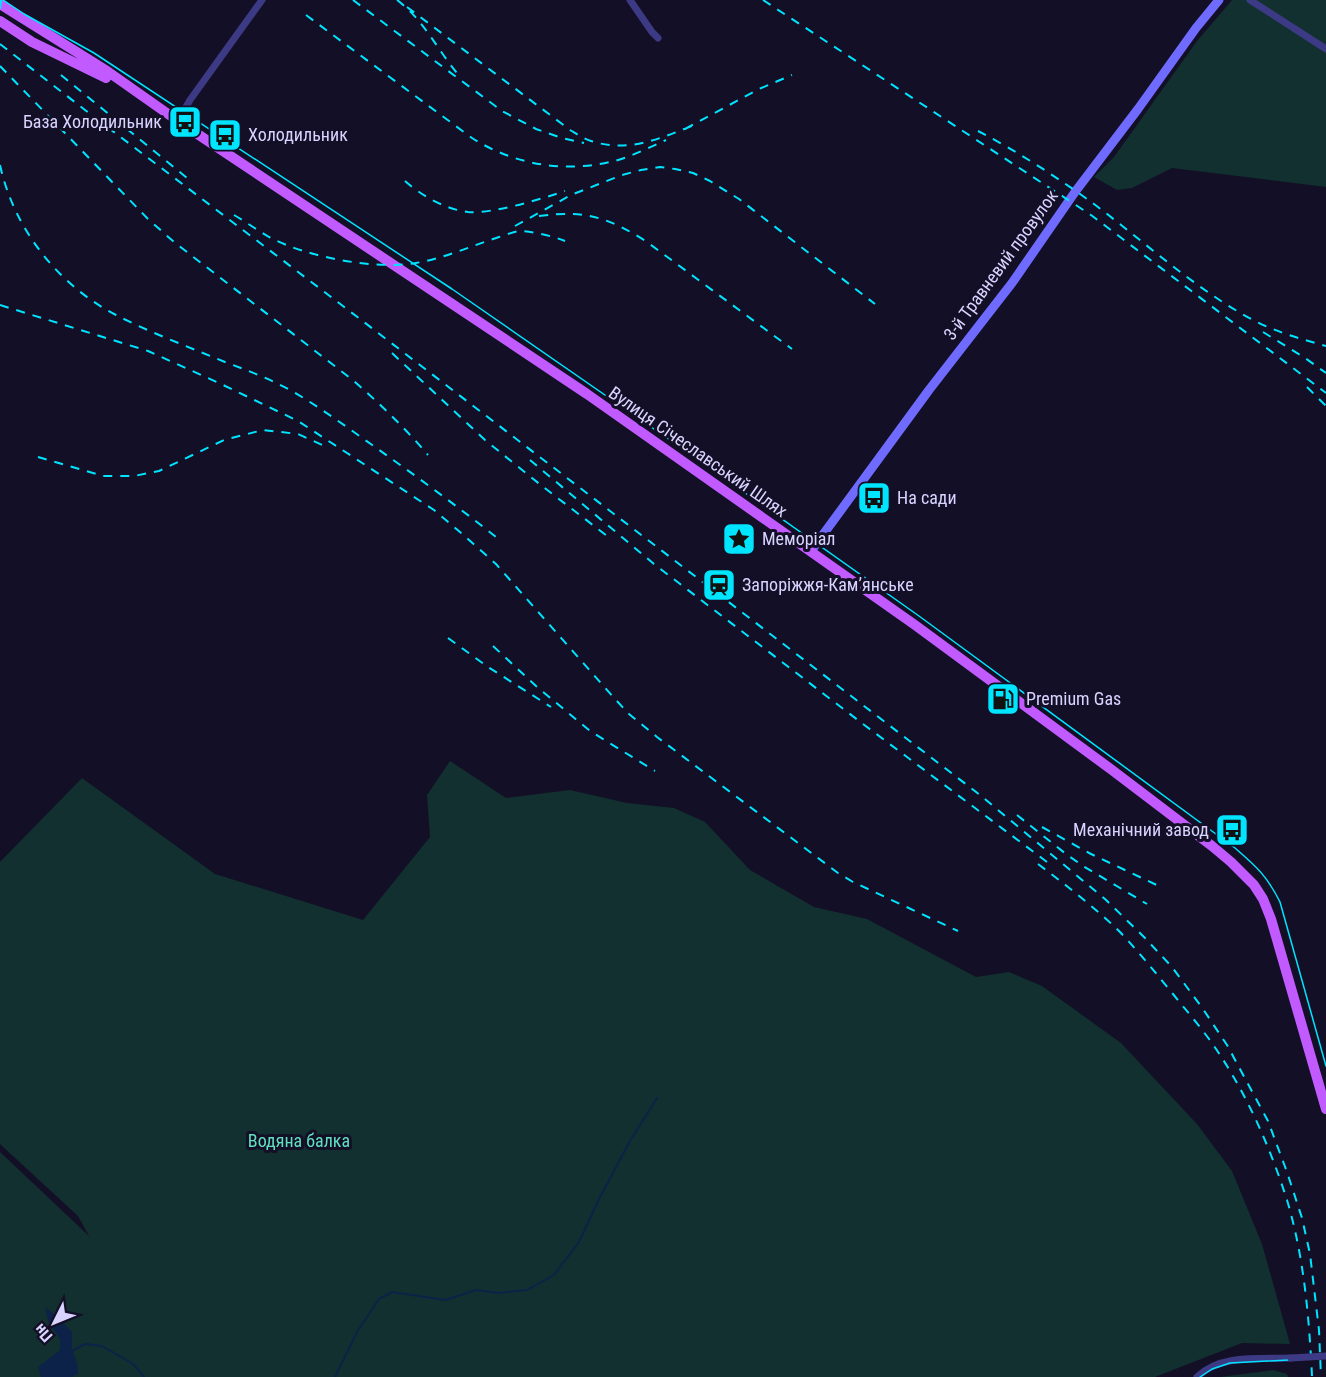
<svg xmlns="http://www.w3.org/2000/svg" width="1326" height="1377" viewBox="0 0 1326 1377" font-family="'Roboto Condensed',sans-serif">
	<rect width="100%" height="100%" fill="#130f26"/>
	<!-- green -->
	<path fill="#12302f" d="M1232 0H1326V187L1172 168 1132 188 1117 190 1094 177 1114 157 1197 41Z
		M450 761 506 798 570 790 627 803 674 808 705 822 750 870 814 907 867 919 976 977 1009 972 1042 986 1121 1043 1197 1124 1232 1171 1262 1244 1290 1344 1242 1343 1155 1377H0V1152L89 1236 78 1216 0 1144V862L82 778 215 874 363 920 430 837 427 795Z
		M1273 1370 1287 1374 1288 1377H1220Z"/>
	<!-- water -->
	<path fill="#0c2248" d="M45 1307 59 1318 72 1332V1350L77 1363 78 1374 72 1377H41L38 1367 60 1350V1339L48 1321Z"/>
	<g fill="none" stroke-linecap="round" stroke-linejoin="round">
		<!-- stream -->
		<path stroke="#0c2248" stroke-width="2" d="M72 1351 85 1344 102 1346 133 1364 144 1377
			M335 1377 357 1332 379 1299 392 1292 445 1300 476 1290 498 1293 527 1290 554 1275 579 1242 599 1199 630 1141 657 1098"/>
		<!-- minor -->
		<path stroke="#3d3a85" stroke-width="7" d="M630 0 652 32 658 38
			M1250 0 1326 49
			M178 121 190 100 262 0
			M1197 1377C1220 1354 1260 1359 1291 1358"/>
		<!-- secondary -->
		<path stroke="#6f6bff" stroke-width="9" d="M811 551 929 390 1012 283 1075 192 1138 109 1196 28 1219 0"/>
		<!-- primary -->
		<path stroke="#c25bff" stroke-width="10" d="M0 4 107 71 178 121 587 394 915 625 1112 770 1212 846 1231 862 1254 885 1263 899 1271 919 1326 1109
			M0 21 32 42 106 78"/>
		<!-- tram -->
		<path stroke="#00e5ff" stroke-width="1.5" d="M3 0 24 14 94 53 452 289 693 456 919 616 1235 848C1257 867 1267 876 1280 902L1326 1066
			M1200 1377 1212 1369 1230 1363 1326 1358"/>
		<!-- rail -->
		<path stroke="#00e5ff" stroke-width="2" stroke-dasharray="9 8" stroke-linecap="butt" d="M353 0 502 111 536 129 562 138 584 143
			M397 0C423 19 437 49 457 73
			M763 0 1091 215 1326 393
			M407 7 570 130C577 134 584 139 591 141 628 153 658 139 692 126
			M0 9 1 0
			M306 15 472 138C513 164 562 173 610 162 629 158 648 148 666 140
			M0 44 85 110 360 319 980 795 1105 899 1145 938 1172 967 1203 1009 1227 1045 1268 1121 1287 1172 1302 1218 1310 1254 1319 1330 1321 1377
			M0 66 148 219 174 242 354 381C380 404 405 428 428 455
			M61 75 187 178
			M685 129 759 89 792 75
			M978 131C1017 151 1058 178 1094 204 1146 243 1195 289 1253 320 1276 332 1301 339 1326 346
			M0 165C14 229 58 285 116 315 151 333 189 347 225 362 249 371 270 379 292 391 321 408 348 428 375 447 416 476 457 506 496 537
			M405 181C422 196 445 209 468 212 493 214 541 199 565 191
			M234 215C246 222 257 230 269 237 306 257 375 270 416 263 445 258 471 246 499 237 506 235 514 231 521 231 536 232 552 236 565 241
			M539 216C585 210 608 217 647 242L792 349
			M515 226 571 195 622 175 641 170 660 167 675 169 693 173 710 181 739 199 875 304
			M0 305 148 351 221 384 298 421 434 510 460 532 496 564 615 699 629 714 657 737 838 873 853 882 958 931
			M1263 332 1305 358 1326 373
			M392 353 485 440 542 486 611 539
			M1307 387 1326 406
			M38 457 103 476H134L159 471 224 440 263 430 298 434 329 448
			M530 460 654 564 863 724 1051 865
			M448 638 488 667 551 707
			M493 646 536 686 590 731 655 771
			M1017 815 1066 854 1083 866 1147 904
			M1042 827 1091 854 1163 888
			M1038 864C1066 885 1094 907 1119 931 1138 951 1155 972 1173 994 1189 1014 1206 1033 1220 1055 1249 1099 1271 1150 1287 1200 1304 1257 1309 1316 1312 1376"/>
		<!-- minor-bridge -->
		<path stroke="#3d3a85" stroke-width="7" d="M1291 1358 1326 1356"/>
	</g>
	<!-- icons -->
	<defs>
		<symbol id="bus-square" viewBox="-11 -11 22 22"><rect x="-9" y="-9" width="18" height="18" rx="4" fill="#00e5ff" stroke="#130f26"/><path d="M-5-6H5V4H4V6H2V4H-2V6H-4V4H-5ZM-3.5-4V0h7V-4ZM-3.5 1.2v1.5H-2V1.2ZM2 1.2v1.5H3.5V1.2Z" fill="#111"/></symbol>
		<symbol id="sight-square" viewBox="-11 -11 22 22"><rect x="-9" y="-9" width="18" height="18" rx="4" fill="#00e5ff" stroke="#130f26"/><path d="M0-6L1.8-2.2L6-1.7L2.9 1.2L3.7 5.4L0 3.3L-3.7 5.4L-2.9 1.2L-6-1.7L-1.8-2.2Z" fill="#111"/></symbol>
		<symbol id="station-square" viewBox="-11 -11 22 22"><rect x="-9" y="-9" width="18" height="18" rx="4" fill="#00e5ff" stroke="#130f26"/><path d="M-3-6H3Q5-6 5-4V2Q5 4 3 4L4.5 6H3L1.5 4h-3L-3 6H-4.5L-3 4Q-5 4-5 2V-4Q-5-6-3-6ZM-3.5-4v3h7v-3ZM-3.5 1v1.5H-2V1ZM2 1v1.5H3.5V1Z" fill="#111"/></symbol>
		<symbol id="fuel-square" viewBox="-11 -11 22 22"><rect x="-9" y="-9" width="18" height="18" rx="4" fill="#00e5ff" stroke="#130f26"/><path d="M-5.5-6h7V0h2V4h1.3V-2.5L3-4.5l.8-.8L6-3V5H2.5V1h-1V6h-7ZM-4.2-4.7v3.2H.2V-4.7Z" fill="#111"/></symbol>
	</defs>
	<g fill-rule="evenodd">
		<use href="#bus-square" x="166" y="103" width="38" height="38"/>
		<use href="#bus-square" x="206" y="116" width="38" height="38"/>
		<use href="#bus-square" x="855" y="479" width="38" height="38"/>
		<use href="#sight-square" x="720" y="520" width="38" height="38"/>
		<use href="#station-square" x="700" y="566" width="38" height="38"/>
		<use href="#fuel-square" x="984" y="680" width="38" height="38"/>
		<use href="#bus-square" x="1213" y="811" width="38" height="38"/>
	</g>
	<g text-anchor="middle" stroke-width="6" stroke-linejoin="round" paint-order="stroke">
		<!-- poi labels -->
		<g font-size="18" fill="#d9d4ff" stroke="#130f26" text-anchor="start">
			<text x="162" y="128" text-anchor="end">База Холодильник</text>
			<text x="248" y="141">Холодильник</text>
			<text x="897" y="504">На сади</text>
			<text x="762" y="545">Меморіал</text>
			<text x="742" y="591">Запоріжжя-Кам’янське</text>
			<text x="1026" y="705">Premium Gas</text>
			<text x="1209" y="836" text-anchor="end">Механічний завод</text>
		</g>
		<!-- street labels -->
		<g font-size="18" fill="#d9d4ff" stroke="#130f26">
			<text transform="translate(1001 265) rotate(-54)" y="6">3-й Травневий провулок</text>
			<text transform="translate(698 452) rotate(35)" y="6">Вулиця Січеславський Шлях</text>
		</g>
		<!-- park labels -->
		<g font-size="18" fill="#5fe0c0" stroke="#130f26">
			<text x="299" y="1147">Водяна балка</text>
		</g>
	</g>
	<!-- north arrow -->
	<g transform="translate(54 1323) rotate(227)" stroke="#130f26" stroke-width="4.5" paint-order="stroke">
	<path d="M0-4.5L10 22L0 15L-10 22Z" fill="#d9d4ff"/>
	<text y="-9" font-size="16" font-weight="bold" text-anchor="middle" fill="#d9d4ff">Пн</text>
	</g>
</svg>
